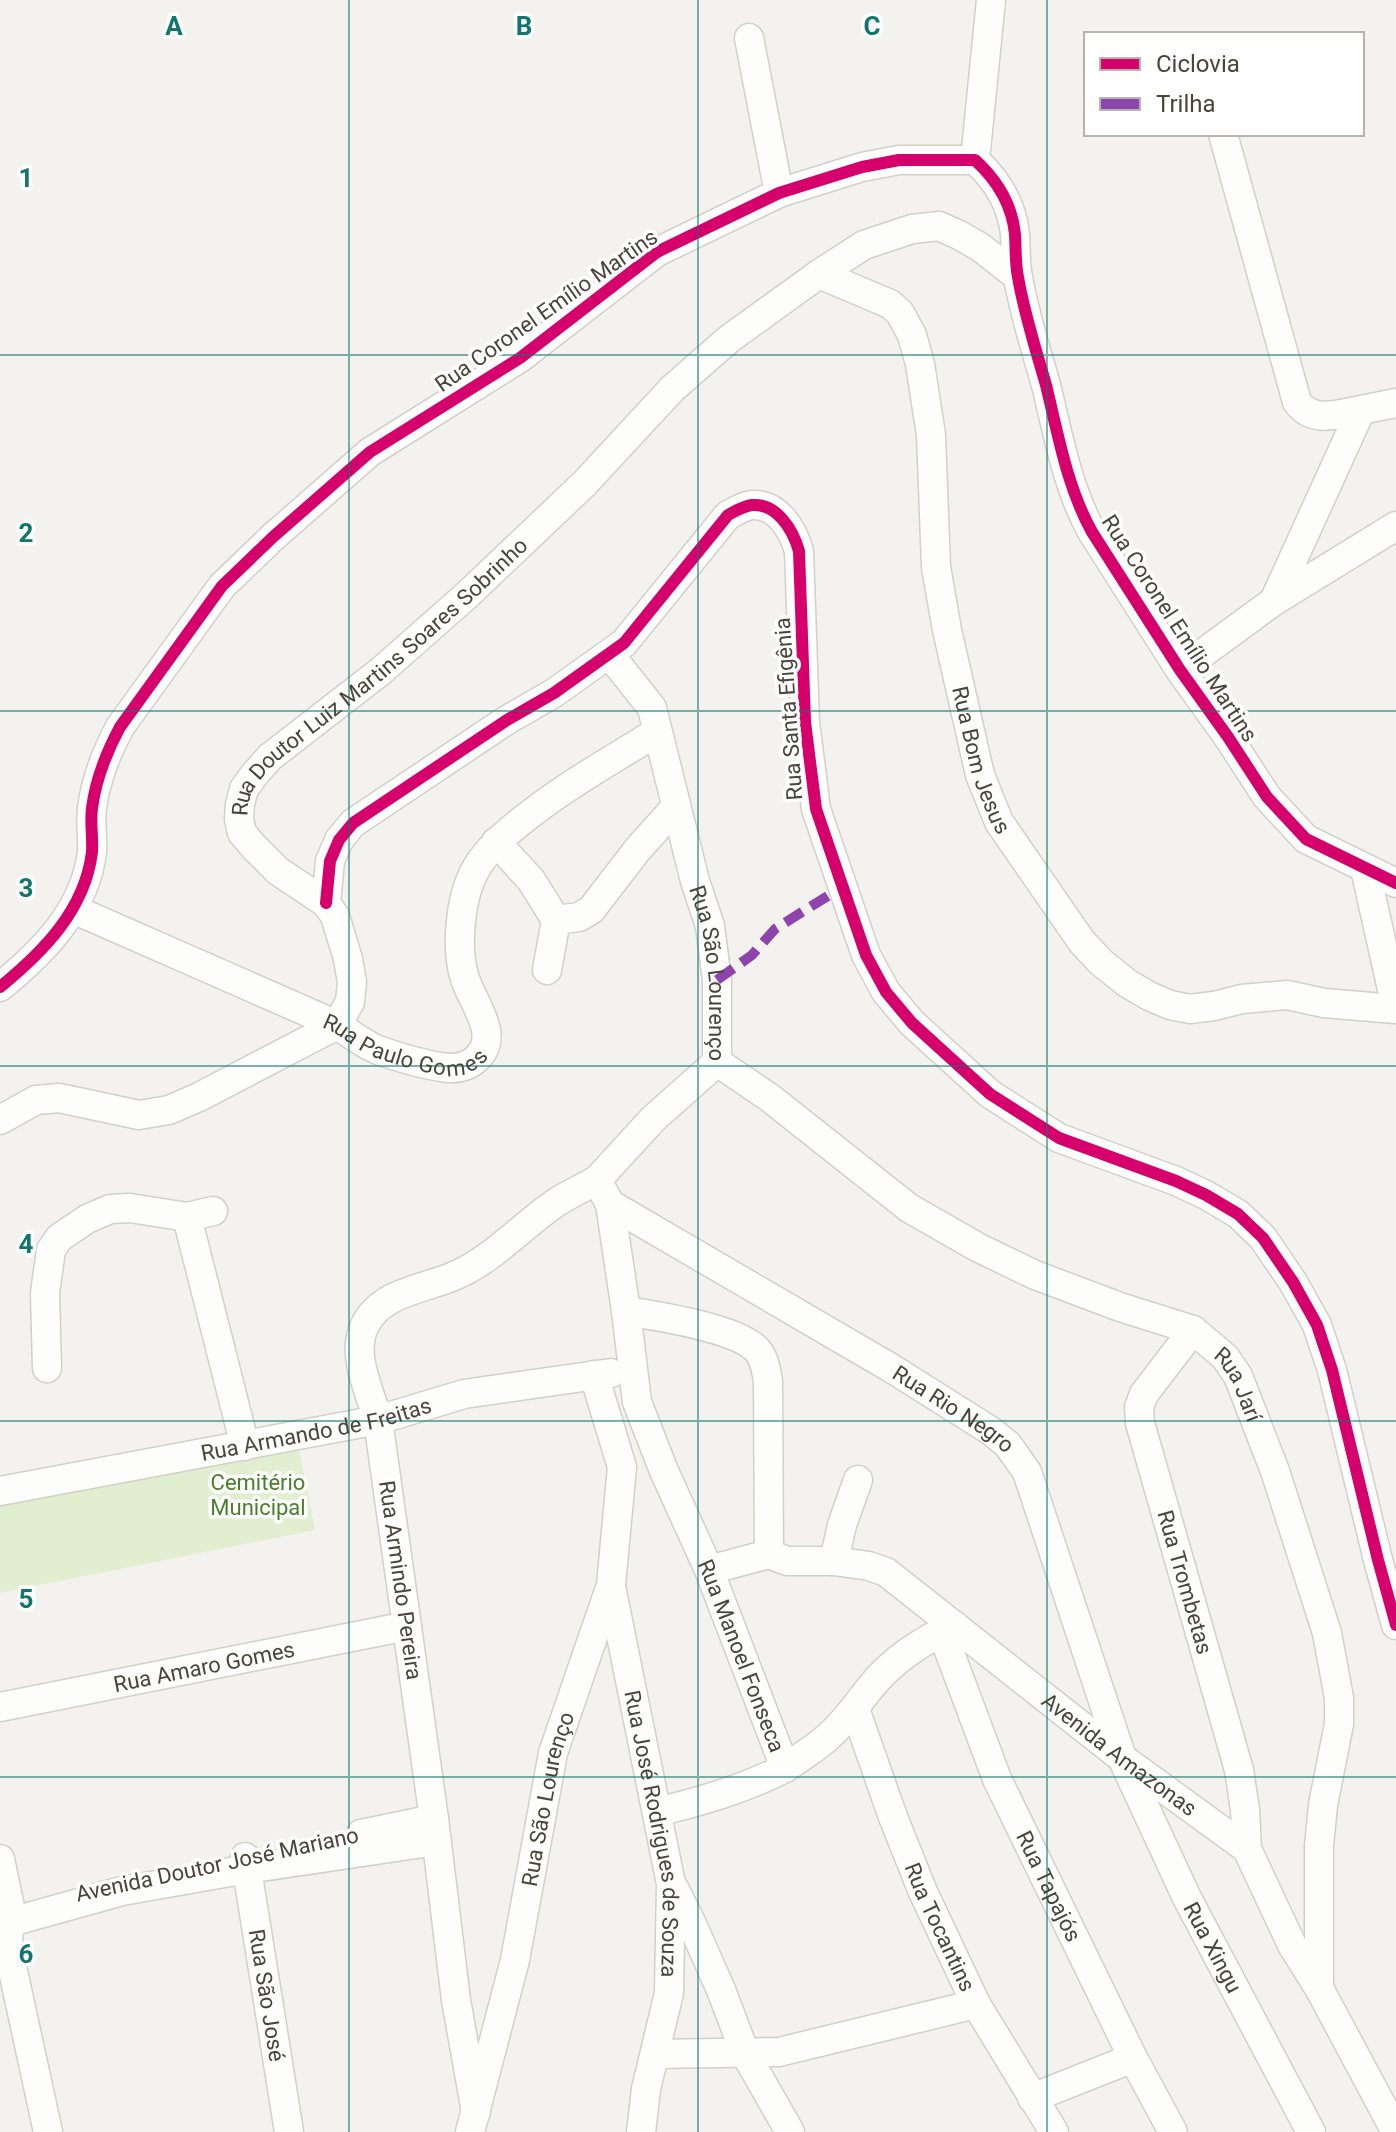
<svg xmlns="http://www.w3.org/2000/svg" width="1396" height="2132" viewBox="0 0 1396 2132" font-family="Roboto,sans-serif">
	<rect width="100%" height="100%" fill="#f4f2ee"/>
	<!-- green -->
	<path fill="#e1eecf" d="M297 1439 315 1530 0 1593V1499Z"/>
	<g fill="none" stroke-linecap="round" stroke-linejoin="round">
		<defs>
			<g id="minor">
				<path d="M749 38 779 193"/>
				<path d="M1223 134 1297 402C1313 424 1338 414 1361 410"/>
				<path d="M975 160 991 0"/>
				<path id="s1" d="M819 274 890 304 900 313 912 335 920 364 931 435 936 567 947 630 980 775 999 822 1082 942 1102 963 1127 983 1149 996 1170 1005 1190 1009 1214 1006 1242 999 1287 995 1324 1003 1396 1009"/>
				<path d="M1274 601 1361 410 1396 403"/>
				<path id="s2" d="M610 655 652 708 695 881 710 926 717 980V1062L653 1119 597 1180 610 1204 626 1311 637 1402 664 1471 709 1570 785 1768C800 1757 817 1748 830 1735 846 1721 857 1704 870 1688 891 1661 924 1639 955 1626"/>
				<path d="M1180 670 1274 601 1396 526"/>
				<path d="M496 842 531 880 556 920"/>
				<path d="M1365 869 1396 1007"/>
				<path d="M326 903 330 861 339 840 353 823 507 720 554 693 624 643 728 515C736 511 743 506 752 505 777 503 793 530 799 551L805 722 816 809 866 955 886 992 912 1023 990 1094 1059 1138 1176 1181 1206 1195 1238 1214 1263 1238 1293 1282 1317 1325 1332 1370 1378 1560 1396 1625"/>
				<path id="s3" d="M73 909 337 1025C350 1033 364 1045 378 1050 398 1057 429 1066 449 1068 471 1069 490 1053 486 1030 483 1013 471 996 465 979 455 947 460 895 477 867 488 849 503 836 519 823 562 788 610 761 657 732"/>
				<path d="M547 970 556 920 579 917 591 910 638 849 675 808"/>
				<path d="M0 987C43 952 85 910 92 852 93 837 90 823 92 808 96 778 106 753 120 727L222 586 273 537 370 452 520 358 657 252 779 193 862 167 899 160H975C997 180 1012 205 1015 234 1016 248 1015 263 1018 277 1024 313 1036 350 1046 385 1058 434 1067 487 1092 532L1180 670 1228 737 1267 797 1306 839 1396 883"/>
				<path id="s4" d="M717 1062 770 1098 909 1208 979 1248 1035 1275 1120 1307 1193 1330 1225 1357 1238 1376 1275 1471 1327 1633 1339 1698V1724L1323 1805 1319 1846V1988"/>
				<path id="s5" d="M0 1120 36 1100 59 1098 139 1115 169 1110 199 1097 337 1025 350 1002 352 982 348 959 335 916 326 903 278 871 254 847 242 833 239 819 240 804 244 789 254 775 270 757 381 671 467 595 584 484 672 389 729 339 819 274 864 245 912 229 939 226 959 235 980 247 1017 276"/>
				<path id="s6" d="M610 1204 891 1368 991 1431 1008 1445 1027 1472 1122 1758 1187 1898 1311 2132"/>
				<path d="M187 1217 245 1446"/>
				<path d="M626 1311C657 1316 730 1327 754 1347 764 1355 766 1369 768 1381L769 1554"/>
				<path id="s7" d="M1193 1330 1144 1394 1139 1407 1140 1423 1239 1770 1245 1810 1247 1849"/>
				<path d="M47 1368 45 1293 51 1250 59 1238 87 1219 110 1209 130 1208 187 1217 213 1211"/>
				<path id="s8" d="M0 1491 378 1420 464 1394 611 1373"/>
				<path d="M834 1561 842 1525 858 1480"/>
				<path id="s9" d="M709 1570 769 1554 787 1561H834L869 1566 886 1572 1122 1758 1247 1849 1292 1945 1319 1988 1396 2132"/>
				<path id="s10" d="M611 1586 671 1884 669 1993 646 2089 641 2132"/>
				<path id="s11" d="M942 1632 997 1779 1133 2058 1173 2132"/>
				<path id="s12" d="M0 1707 407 1626"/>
				<path id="s13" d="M855 1709 893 1817 923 1892 976 2004 1054 2132"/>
				<path d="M657 1812C702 1801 744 1789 785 1768"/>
				<path d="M361 1834 434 1819"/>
				<path id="s14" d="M245 1857 289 2132"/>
				<path d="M0 1859 10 1907 8 1948 48 2132"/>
				<path d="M674 1888 691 1922 721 1990 745 2053 790 2132"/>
				<path d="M0 1925 122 1891 247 1869 437 1841"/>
				<path d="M655 2054 779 2052 976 2004"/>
				<path d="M1032 2098 1133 2058"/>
				<path d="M476 2112 456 2000 434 1819 378 1420C370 1391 350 1354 365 1325 381 1292 424 1289 454 1276 492 1260 521 1227 554 1204 567 1195 583 1188 597 1180"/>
				<path id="s15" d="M470 2132 515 1960 553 1753 611 1585 622 1467 594 1375"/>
			</g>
		</defs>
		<!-- minor casing -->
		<use href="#minor" stroke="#d2d0cb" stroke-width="31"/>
		<!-- minor -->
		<use href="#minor" stroke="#fdfdfc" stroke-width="28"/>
		<!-- quiet -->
		<path stroke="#8e44ad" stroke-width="10" stroke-dasharray="20 10" stroke-linecap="butt" d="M717 980 752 955 775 929 842 887"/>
		<defs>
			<path id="cycleway" d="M326 903 330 861 339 840 353 823 507 720 554 693 624 643 728 515C736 511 743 506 752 505 777 503 793 530 799 551L805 722 816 809 866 955 886 992 912 1023 990 1094 1059 1138 1176 1181 1206 1195 1238 1214 1263 1238 1293 1282 1317 1325 1332 1370 1378 1560 1396 1625
				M0 987C43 952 85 910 92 852 93 837 90 823 92 808 96 778 106 753 120 727L222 586 273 537 370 452 520 358 657 252 779 193 862 167 899 160H975C997 180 1012 205 1015 234 1016 248 1015 263 1018 277 1024 313 1036 350 1046 385 1058 434 1067 487 1092 532L1180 670 1228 737 1267 797 1306 839 1396 883"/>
		</defs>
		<!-- cycleway casing -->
		<use href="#cycleway" stroke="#fff" stroke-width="17"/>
		<!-- cycleway -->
		<use href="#cycleway" stroke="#d6006c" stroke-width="12"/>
	</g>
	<!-- grid -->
	<path fill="none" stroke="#0f766e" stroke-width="2" stroke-opacity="0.55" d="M349 0V2132M698 0V2132M1047 0V2132M0 355H1396M0 711H1396M0 1066H1396M0 1421H1396M0 1777H1396"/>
	<g text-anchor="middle" stroke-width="7" stroke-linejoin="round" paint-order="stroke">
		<!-- street labels -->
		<g font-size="22" fill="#4b4439" stroke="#fff">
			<text transform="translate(546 310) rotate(-35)" y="8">Rua Coronel Emílio Martins</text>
			<text transform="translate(1180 628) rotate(57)" y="8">Rua Coronel Emílio Martins</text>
			<text dy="8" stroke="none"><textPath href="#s5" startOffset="824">Rua Doutor Luiz Martins Soares Sobrinho</textPath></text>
			<text transform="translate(788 709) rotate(-94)" y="8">Rua Santa Efigênia</text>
			<text dy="8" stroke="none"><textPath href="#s1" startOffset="548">Rua Bom Jesus</textPath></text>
			<text dy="8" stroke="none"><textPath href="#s2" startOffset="340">Rua São Lourenço</textPath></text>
			<text dy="8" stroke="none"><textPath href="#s3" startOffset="362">Rua Paulo Gomes</textPath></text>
			<text dy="8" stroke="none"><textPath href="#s4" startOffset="624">Rua Jarí</textPath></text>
			<text dy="8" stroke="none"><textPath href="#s6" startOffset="400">Rua Rio Negro</textPath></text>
			<text dy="8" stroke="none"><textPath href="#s8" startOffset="322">Rua Armando de Freitas</textPath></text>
			<text transform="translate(401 1580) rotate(82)" y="8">Rua Armindo Pereira</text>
			<text dy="8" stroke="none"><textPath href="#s7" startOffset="276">Rua Trombetas</textPath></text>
			<text dy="8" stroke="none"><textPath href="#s2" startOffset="1100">Rua Manoel Fonseca</textPath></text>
			<text dy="8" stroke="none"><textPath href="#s12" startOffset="208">Rua Amaro Gomes</textPath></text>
			<text dy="8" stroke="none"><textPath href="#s9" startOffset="478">Avenida Amazonas</textPath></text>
			<text dy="8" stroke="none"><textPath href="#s15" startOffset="342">Rua São Lourenço</textPath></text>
			<text dy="8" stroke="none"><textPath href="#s10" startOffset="252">Rua José Rodrigues de Souza</textPath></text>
			<text transform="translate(217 1864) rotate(-12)" y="8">Avenida Doutor José Mariano</text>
			<text dy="8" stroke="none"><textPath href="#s11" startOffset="276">Rua Tapajós</textPath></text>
			<text dy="8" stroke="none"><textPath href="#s13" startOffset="234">Rua Tocantins</textPath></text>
			<text dy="8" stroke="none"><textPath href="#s6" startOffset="1010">Rua Xingu</textPath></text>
			<text dy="8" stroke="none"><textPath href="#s14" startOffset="140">Rua São José</textPath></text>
		</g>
		<!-- park labels -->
		<g font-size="22" fill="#4a7f2a" stroke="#fff">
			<text x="258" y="1490">Cemitério<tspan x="258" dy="25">Municipal</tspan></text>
		</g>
	</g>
	<g font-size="26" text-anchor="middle" font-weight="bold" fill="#0f766e" stroke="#fff" stroke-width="7" stroke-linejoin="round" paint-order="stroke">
		<text x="174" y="35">A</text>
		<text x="524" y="35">B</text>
		<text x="872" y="35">C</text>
		<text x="26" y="187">1</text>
		<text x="26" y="542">2</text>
		<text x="26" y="897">3</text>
		<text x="26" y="1253">4</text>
		<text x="26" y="1608">5</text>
		<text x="26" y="1963">6</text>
	</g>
	<!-- legend -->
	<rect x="1084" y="32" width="280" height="104" fill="#ffffff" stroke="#b7b4b0" stroke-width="2"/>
	<rect x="1100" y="58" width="40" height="12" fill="#d6006c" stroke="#b7b4b0" stroke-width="2"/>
	<text x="1156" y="72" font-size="24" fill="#4b4439">Ciclovia</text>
	<rect x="1100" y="98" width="40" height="12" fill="#8e44ad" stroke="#b7b4b0" stroke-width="2"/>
	<text x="1156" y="112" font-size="24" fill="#4b4439">Trilha</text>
</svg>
